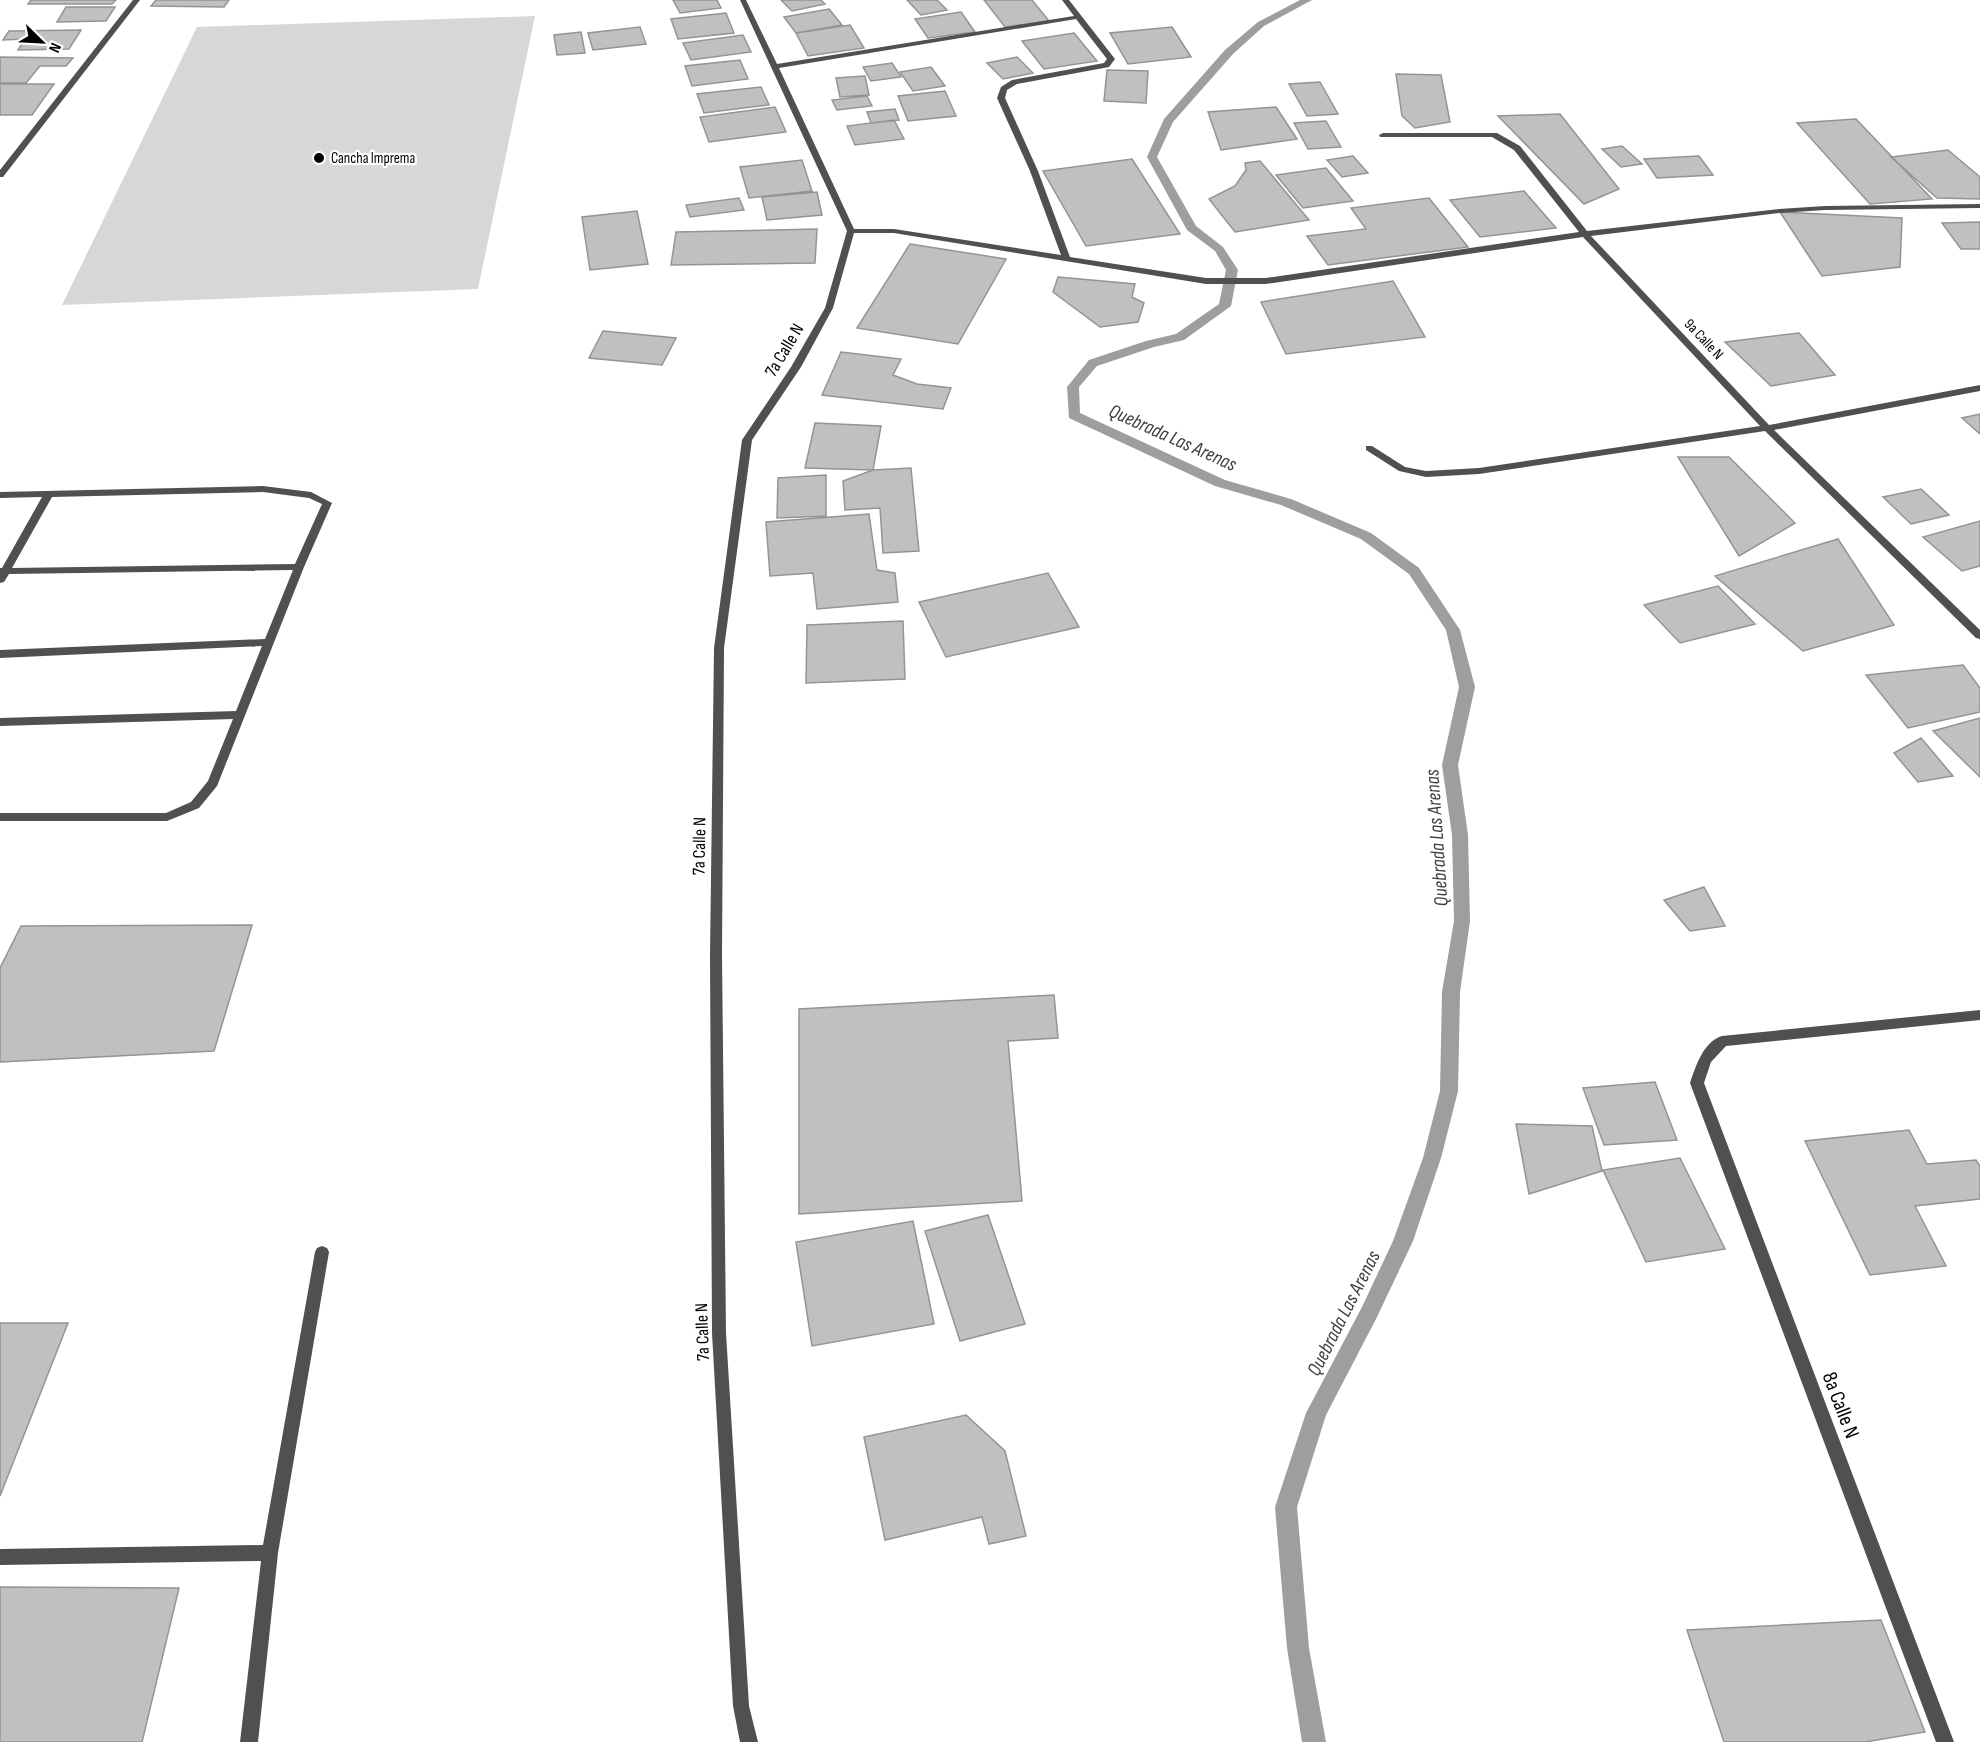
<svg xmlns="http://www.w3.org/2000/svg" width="1980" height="1742" viewBox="0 0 1980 1742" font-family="'Sofia Sans Condensed',sans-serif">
	<rect width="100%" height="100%" fill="#fff"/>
	<!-- green -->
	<path fill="#d7d7d7" d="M535 16 478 289 62 305 197 27Z"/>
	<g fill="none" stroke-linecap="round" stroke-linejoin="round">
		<!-- stream -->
		<path fill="#9e9e9e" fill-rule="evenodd" d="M1300 0H1312L1264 26 1233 54 1173 122 1157 157 1196 226 1223 247 1238 270 1231 306 1184 340 1154 347 1097 366 1079 387 1080 413 1225 480 1291 499 1371 533 1419 568 1460 630 1475 687 1458 765 1468 835 1470 921 1460 992 1458 1091 1441 1158 1413 1241 1376 1319 1326 1415 1297 1507 1309 1648 1326 1742H1302L1287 1648 1275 1507 1306 1413 1362 1307 1393 1241 1423 1158 1440 1091 1442 992 1454 921 1452 835 1442 765 1459 687 1446 630 1409 574 1361 539 1281 505 1215 486 1069 418 1067 387 1089 360 1146 341 1176 334 1219 304 1226 270 1215 251 1187 230 1147 157 1164 119 1225 50 1258 22Z"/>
	</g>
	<!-- building -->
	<path fill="#c0c0c0" stroke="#949494" stroke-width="1.5" d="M31 0H116L112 4H28Z
		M156 0H229L224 7 151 6Z
		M673 0H717L721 8 680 13Z
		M781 0H821L825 4 792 11Z
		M907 0H937L947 10 921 15Z
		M984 0H1032L1049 21 1005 27Z
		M66 7H115L106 21 57 22Z
		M829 9 842 25 796 33 784 17Z
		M961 12 975 32 928 38 915 19Z
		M726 13 734 33 678 39 671 19Z
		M850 25 864 48 808 56 796 33Z
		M640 27 646 44 593 50 588 33Z
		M1172 27 1191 57 1128 64 1110 33Z
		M81 30 69 49 18 50 25 39 3 40 9 31Z
		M581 32 585 53 557 55 554 35Z
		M1074 33 1097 61 1044 69 1022 41Z
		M743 35 751 52 691 60 683 43Z
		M0 57 73 58 66 66H40L26 83H0Z
		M1017 57 1033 73 1003 79 987 63Z
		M740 60 748 79 692 86 685 66Z
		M892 63 901 77 871 81 863 67Z
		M931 67 945 86 913 91 900 72Z
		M1107 70 1148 71 1146 103 1104 101Z
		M1396 74 1441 75 1450 122 1415 128 1402 116Z
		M865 76 869 95 840 97 836 78Z
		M1320 82 1338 114 1307 116 1289 84Z
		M0 84H54L32 115H0Z
		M761 87 769 105 704 113 697 94Z
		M945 91 956 116 908 121 898 96Z
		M867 96 872 106 837 110 832 100Z
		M775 107 786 132 709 142 700 117Z
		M1276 107 1297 139 1221 150 1208 112Z
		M895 109 899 120 871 123 867 112Z
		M1560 114 1619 189 1584 204 1498 116Z
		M1856 119 1932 199 1870 204 1797 123Z
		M894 120 904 139 855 145 847 126Z
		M1326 121 1341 147 1308 149 1294 123Z
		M1622 146 1642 164 1621 167 1602 149Z
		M1948 150 1980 177V199L1937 198 1891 157Z
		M1353 156 1368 173 1342 177 1327 160Z
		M1699 156 1713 175 1657 178 1644 159Z
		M1132 159 1180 234 1086 246 1043 171Z
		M802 160 812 191 749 198 740 167Z
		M1260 161 1309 220 1235 232 1209 199 1235 186 1246 170 1245 163Z
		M1326 168 1353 201 1303 208 1276 175Z
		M1524 191 1556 228 1480 237 1450 200Z
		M817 192 822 215 767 220 762 197Z
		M739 198 744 210 690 217 686 205Z
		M1429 198 1468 247 1328 265 1307 236 1366 229 1351 208Z
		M637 211 648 264 590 270 582 217Z
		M1780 212 1902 218 1900 267 1822 276Z
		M1980 222V249H1961L1942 223Z
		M817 229 815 263 671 265 676 232Z
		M910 244 1006 259 958 344 857 328Z
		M1058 277 1135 284 1132 297 1144 303 1138 322 1100 327 1053 292Z
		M1393 281 1425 337 1286 354 1261 302Z
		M603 331 676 338 662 365 589 358Z
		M1799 333 1835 375 1771 386 1725 342Z
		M841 352 901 359 893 375 917 384 951 388 943 409 822 395Z
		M1980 414V434L1962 418Z
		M815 423 881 426 873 470 805 468Z
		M1678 457H1729L1795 523 1739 556Z
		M911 468 919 551 883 553 880 508 845 510 843 481 873 470Z
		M826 475V516L777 518 778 478Z
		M1921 489 1949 515 1911 524 1883 497Z
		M869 514 877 570 895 573 898 602 817 609 813 573 770 576 766 522Z
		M1980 521V566L1962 571 1923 537Z
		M1838 539 1894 625 1803 651 1715 576Z
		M1048 573 1079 627 946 657 919 602Z
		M1718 586 1755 624 1680 643 1644 605Z
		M903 621 905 679 806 683 807 625Z
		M1963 665 1980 688V712L1908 728 1866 675Z
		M1980 718V777L1933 731Z
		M1921 738 1953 776 1918 782 1894 753Z
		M1704 887 1725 926 1690 931 1664 900Z
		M252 925 214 1051 0 1062V968L21 926Z
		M1054 995 1058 1038 1008 1041 1022 1201 799 1214V1009Z
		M1655 1082 1677 1140 1604 1145 1583 1088Z
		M1516 1124 1592 1126 1602 1171 1529 1194Z
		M1909 1130 1927 1164 1976 1160 1980 1166V1199L1915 1206 1946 1266 1870 1275 1805 1141Z
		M1680 1158 1725 1249 1646 1262 1603 1170Z
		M988 1215 1025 1324 960 1341 925 1231Z
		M913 1221 934 1324 812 1346 796 1242Z
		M0 1323H68L0 1496Z
		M966 1415 1005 1451 1026 1536 989 1544 982 1517 885 1540 864 1437Z
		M0 1587 179 1588 142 1742H0Z
		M1881 1620 1925 1732 1865 1742H1724L1687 1630Z"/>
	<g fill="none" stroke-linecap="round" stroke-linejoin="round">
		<!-- lane -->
		<path fill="#505050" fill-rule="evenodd" d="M263 486 311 492 332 503 304 567 217 786 199 808 167 821H0V813H166L191 802 208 781 233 719 0 726V718L236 711 262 646 0 658V650L265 639 293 570 9 574 4 582 0 583V568H2L42 497 0 498V492ZM263 492 309 498 322 504 295 564 12 568 52 497Z"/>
		<!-- street -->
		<path fill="#505050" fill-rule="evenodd" d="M133 0H140L3 177H0V170Z
			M740 0H746L777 64 1074 16 1062 0H1069L1115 59 1109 67 1017 84 1007 90 1005 98 1038 171 1070 257 1206 278H1266L1579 232 1514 150 1492 137H1380L1379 135 1383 133H1497L1520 146 1587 231 1779 209 1825 206 1980 204V208L1825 210 1779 213 1591 236 1769 425 1980 385V391L1774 430 1980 630V639L1976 638 1765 431 1479 474 1426 477 1399 471 1366 450V446H1372L1405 467 1426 471 1479 468 1760 426 1583 237 1266 284H1206L894 233H854L833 308 801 367 752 440 724 648 722 955 726 1333 749 1706 758 1742H740L733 1706 712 1333 710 955 714 648 742 440 791 367 825 308 847 231ZM1076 19 1107 59 1104 63 1012 80 1001 87 997 98 1030 171 1061 255 894 229H854L779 68Z
			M1980 1010V1020L1726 1046 1711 1062 1704 1083 1954 1742H1936L1690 1083C1696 1066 1703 1042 1722 1036Z
			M322 1246 327 1248 329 1252 278 1553 258 1742H240L261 1561 0 1565V1549L263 1545 315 1252 317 1248Z"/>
	</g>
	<!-- markers -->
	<circle fill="#000" stroke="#fff" stroke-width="2" cx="319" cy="158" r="6"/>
	<g text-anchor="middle" stroke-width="4.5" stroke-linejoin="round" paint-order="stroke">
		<!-- far-poi labels -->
		<g font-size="15" fill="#000" stroke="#fff" text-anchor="start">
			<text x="331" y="163">Cancha Imprema</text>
		</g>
		<!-- far-street labels -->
		<g font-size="15" fill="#000" stroke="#fff">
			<text transform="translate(1704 339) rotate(47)" y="5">9a Calle N</text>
		</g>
		<!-- street labels -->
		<g font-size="18" fill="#000" stroke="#fff">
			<text transform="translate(784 350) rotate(-59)" y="6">7a Calle N</text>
			<text transform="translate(699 846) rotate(-89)" y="6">7a Calle N</text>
			<text transform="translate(702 1332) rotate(-92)" y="6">7a Calle N</text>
		</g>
		<!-- water labels -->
		<g font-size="20" font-style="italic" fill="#3f3f3f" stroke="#fff">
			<text transform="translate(1173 437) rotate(24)" y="7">Quebrada Las Arenas</text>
			<text transform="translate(1436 838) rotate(-94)" y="7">Quebrada Las Arenas</text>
			<text transform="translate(1343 1313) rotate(-63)" y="7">Quebrada Las Arenas</text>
		</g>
		<!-- near-street labels -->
		<g font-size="21" fill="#000" stroke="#fff">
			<text transform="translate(1841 1405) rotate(69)" y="7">8a Calle N</text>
		</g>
	</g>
	<!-- north arrow -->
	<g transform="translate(42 42) rotate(114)" stroke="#ffffff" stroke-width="4.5" paint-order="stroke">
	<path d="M0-4.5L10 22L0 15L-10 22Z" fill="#000000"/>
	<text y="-9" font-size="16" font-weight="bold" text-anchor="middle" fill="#000000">N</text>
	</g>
</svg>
